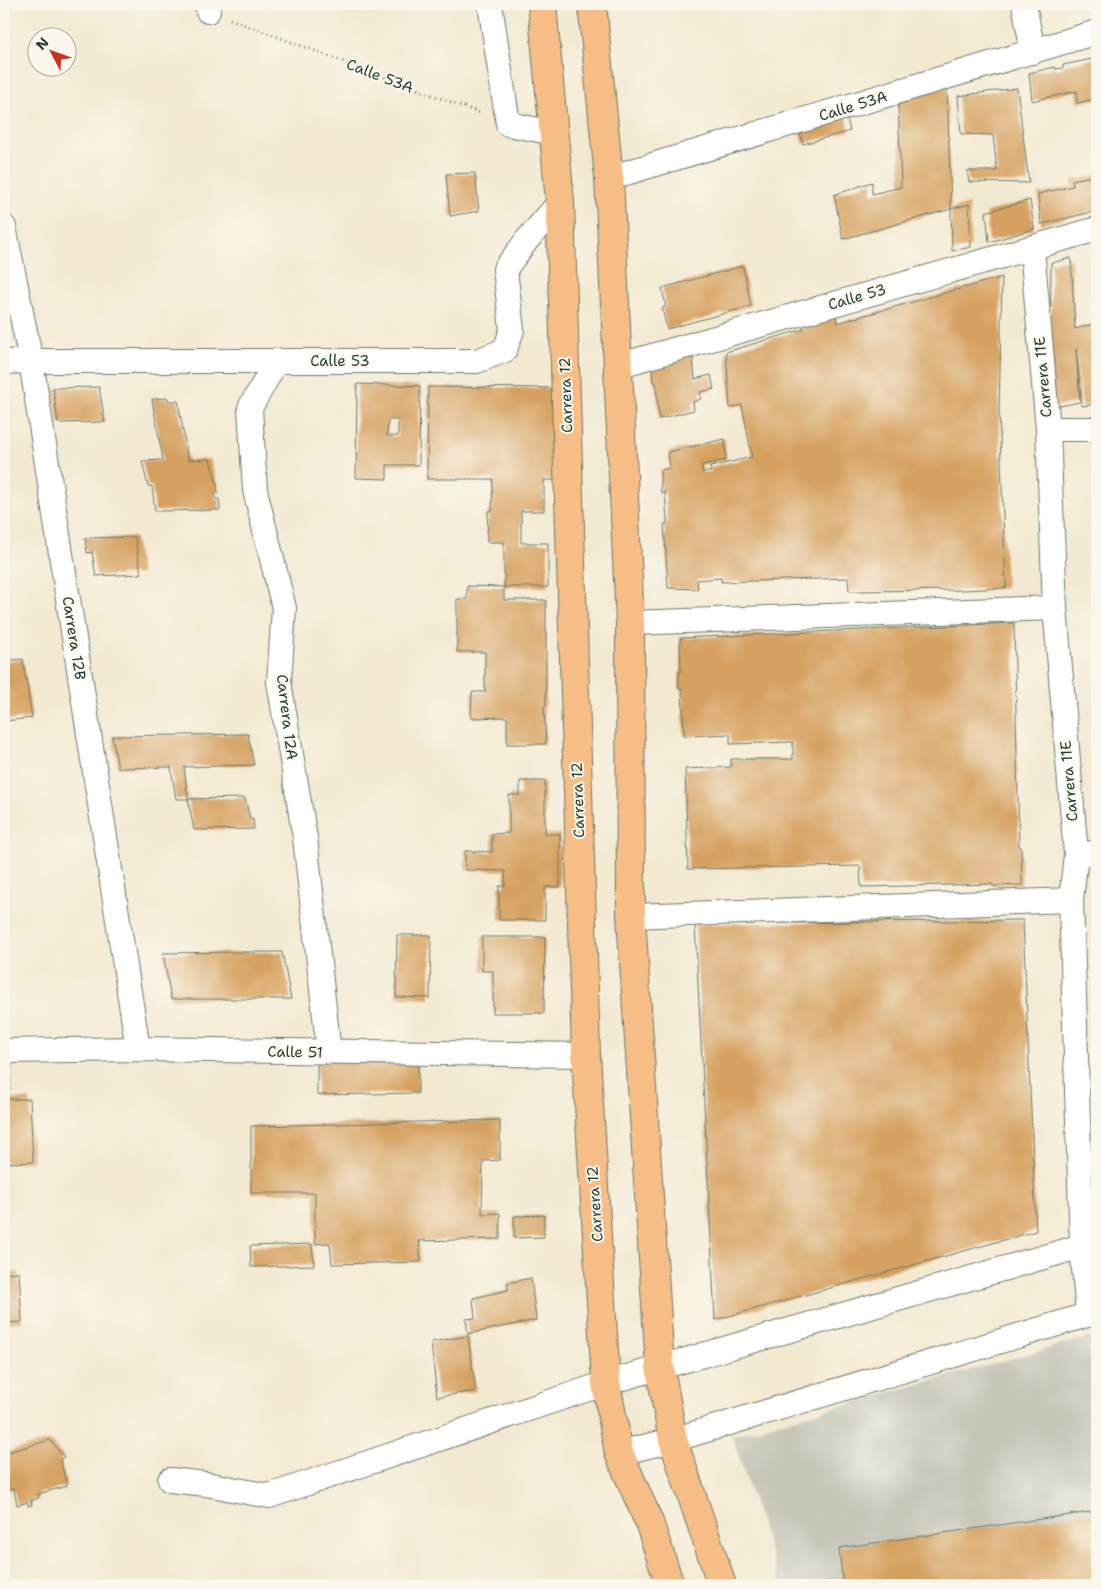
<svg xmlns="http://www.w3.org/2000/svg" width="1101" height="1589" viewBox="0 0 1101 1589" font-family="'Shantell Sans',sans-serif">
	<rect width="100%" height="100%" fill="#fbf7ec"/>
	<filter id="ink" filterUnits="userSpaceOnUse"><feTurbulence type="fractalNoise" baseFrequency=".02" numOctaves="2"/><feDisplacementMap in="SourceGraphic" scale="10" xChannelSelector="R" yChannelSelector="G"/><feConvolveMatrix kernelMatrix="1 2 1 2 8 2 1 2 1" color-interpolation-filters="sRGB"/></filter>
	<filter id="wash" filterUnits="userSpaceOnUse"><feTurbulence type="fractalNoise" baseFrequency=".0096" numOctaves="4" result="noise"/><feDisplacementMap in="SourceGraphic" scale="20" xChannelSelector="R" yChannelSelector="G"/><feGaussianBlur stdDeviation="1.12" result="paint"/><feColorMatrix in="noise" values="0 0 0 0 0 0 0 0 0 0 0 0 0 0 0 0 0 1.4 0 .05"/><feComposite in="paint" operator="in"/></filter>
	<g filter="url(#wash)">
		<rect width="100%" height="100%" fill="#f3e9d1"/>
		<!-- industrial -->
		<path fill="#c6c5b8" d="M1097 1335V1585H781L732 1436Z"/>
		<g id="blocks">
			<!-- building -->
			<path fill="#d6a161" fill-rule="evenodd" d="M1097 58V99L1077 103V91L1032 101 1029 73 1055 67V69L1063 68V65Z
				M947 87 951 209 969 204 971 247 952 251 951 209 843 239 834 195 872 182V194L901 187 898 100Z
				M1017 88 1029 183 969 182 967 171H997L993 135 961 134 958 96Z
				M846 114 850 131 803 144 798 127Z
				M475 173 479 211 450 216 446 174Z
				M1097 175V211L1041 224 1038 194 1073 186 1072 180Z
				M1030 200 1034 229 989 242 986 212Z
				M1071 258 1075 329 1097 323V404L1082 406 1076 349 1080 402 1049 408 1051 263Z
				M743 266 751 306 667 329 662 308 666 307 662 288Z
				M1002 277 999 412 1006 588 963 590 849 591 848 578 721 582V578L697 580 698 589 668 588 664 524H667V521L665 492 661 493 660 470 670 468 668 452 725 439 726 460 702 465V472H711L710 467 752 457 742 405 730 408 726 352 804 329V323L836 314 837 323Z
				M692 347 695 379 711 375 714 389 700 392 701 399 693 402 694 410 659 419 656 382H653L651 358Z
				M357 384 420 386 419 465H387V479L356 478ZM388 420H398V436H387Z
				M99 387 105 422 58 423 53 388Z
				M428 387 560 388 558 480H544V511H521V543H548V587H504V600H546V706H544L546 744H507V717L471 718 472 692H485V652H457V599H467V586L504 587V542H487L488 511H492L493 479H427Z
				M168 398V401H178L188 460 210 459 217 484 218 493 215 492V499H219L220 510 155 511 152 486H148L142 461 163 460 152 399Z
				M135 537 141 574 96 576 92 552 87 553 85 538Z
				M1014 623 1019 846 1021 847 1022 885 993 886 992 884 861 887 860 866 688 869 685 769 731 767V759H793V742L730 744V734L684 736 682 689H679V672H681L680 638Z
				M23 659 32 718 4 721V661Z
				M248 734 254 765 184 767 188 799H176L171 767 118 768 112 736Z
				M520 781H545V834H560V887H545V920H499V886H505V871L465 870V851L492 852V834L509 833V795H520Z
				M245 798 250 819H253L254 829 194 830 188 799Z
				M1023 920 1036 1231 715 1320 695 924Z
				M397 935H431L430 998 396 997Z
				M482 937H545L544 1013H493V971H482Z
				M240 952H282L291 999H171L163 953Z
				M418 1055V1093L317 1095V1057Z
				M11 1063 10 1090H4V1064Z
				M4 1099H30L33 1162 5 1163Z
				M500 1120V1160L483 1161 482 1214 500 1213V1239L419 1241 421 1262 332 1264 330 1243 315 1244V1193H251V1126Z
				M544 1215V1237L514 1238V1216Z
				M312 1244 314 1265 251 1267 250 1246Z
				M19 1272 22 1322 4 1323V1273Z
				M531 1278 536 1320 468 1334 466 1319 475 1318 473 1298 508 1290 507 1283Z
				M468 1336 476 1391 437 1397 431 1342Z
				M50 1440 64 1457 60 1459 67 1486 38 1494 39 1498 31 1501 32 1505 28 1506V1502L17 1505 14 1489 9 1490 4 1470V1453Z
				M1097 1511V1585H843L839 1548Z"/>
		</g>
	</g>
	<g filter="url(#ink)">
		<use href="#blocks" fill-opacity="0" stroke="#69796b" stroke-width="1"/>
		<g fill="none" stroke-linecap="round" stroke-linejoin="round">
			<defs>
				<path id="minor" d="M207 4 208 11
					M490 4 508 124 554 133
					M1024 4 1033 52
					M609 178 1097 32
					M4 227 31 361 138 1049
					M1032 248 1048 429 1055 608 1076 854 1071 900 1082 1247 1088 1315
					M277 360 250 408 255 490 284 608 279 682 305 838 329 1052
					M4 362 31 361H477L505 350 512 330 505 269 527 240 560 202
					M617 366 1097 229
					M1048 429H1097
					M630 623 1055 608
					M1076 854 1097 853
					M631 916 1071 900
					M4 1051 138 1049 586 1055
					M619 1453 673 1440 1097 1312
					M170 1480 206 1484 269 1496 606 1383 1096 1242"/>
				<path id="primary" d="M542 4 560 202 586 1055 606 1383 619 1453 649 1522 670 1585
					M592 4 609 178 630 623 631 916 660 1367 673 1440 722 1585"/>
			</defs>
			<!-- minor casing -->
			<use href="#minor" stroke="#69796b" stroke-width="26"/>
			<!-- primary casing -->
			<use href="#primary" stroke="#69796b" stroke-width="30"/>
			<!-- path -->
			<path stroke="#69796b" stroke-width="3" stroke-dasharray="1 4" stroke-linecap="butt" d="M230 19 480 113"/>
			<!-- minor -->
			<use href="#minor" stroke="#fff" stroke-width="24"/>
			<!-- primary -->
			<use href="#primary" stroke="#f6be86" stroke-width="28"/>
		</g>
	</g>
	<g text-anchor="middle" stroke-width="4" stroke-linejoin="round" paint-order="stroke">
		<!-- street labels -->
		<g font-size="15" fill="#1f3d34" stroke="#fbf7ec">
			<text transform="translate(380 76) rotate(21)" y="5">Calle 53A</text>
			<text transform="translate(853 106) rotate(-17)" y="5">Calle 53A</text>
			<text transform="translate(857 297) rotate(-16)" y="5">Calle 53</text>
			<text x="340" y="366">Calle 53</text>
			<text transform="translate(1043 377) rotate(-95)" y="5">Carrera 11E</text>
			<text transform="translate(566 395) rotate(-92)" y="5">Carrera 12</text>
			<text transform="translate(74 638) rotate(81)" y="5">Carrera 12B</text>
			<text transform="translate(287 717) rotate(83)" y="5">Carrera 12A</text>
			<text transform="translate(1069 781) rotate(-95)" y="5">Carrera 11E</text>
			<text transform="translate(578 800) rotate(-92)" y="5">Carrera 12</text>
			<text transform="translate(295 1052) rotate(1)" y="5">Calle 51</text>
			<text transform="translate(595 1204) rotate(-94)" y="5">Carrera 12</text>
		</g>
	</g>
	<!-- margin -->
	<rect width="1101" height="1589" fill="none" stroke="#fbf7ec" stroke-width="20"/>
	<!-- north arrow -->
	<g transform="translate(52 52) rotate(311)"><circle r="24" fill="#fbf7ec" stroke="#a3ada2"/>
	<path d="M0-4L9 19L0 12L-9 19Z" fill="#c8321e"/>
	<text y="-8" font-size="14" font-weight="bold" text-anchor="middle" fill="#1f3d34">N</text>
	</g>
</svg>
